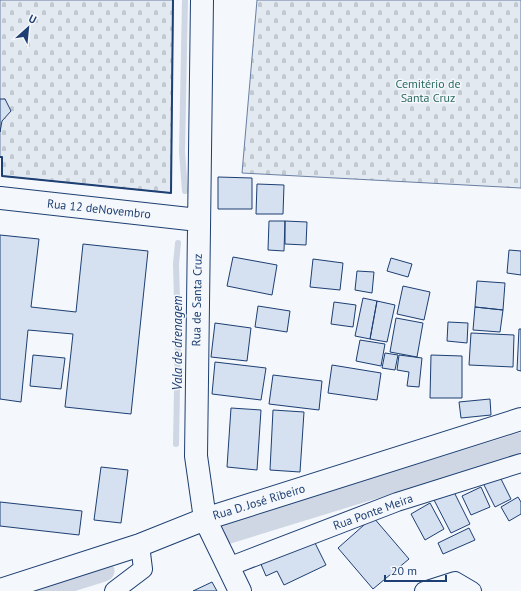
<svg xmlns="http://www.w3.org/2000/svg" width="521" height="591" viewBox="0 0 521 591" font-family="'PT Sans',sans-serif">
	<defs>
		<pattern id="cemetery-stones" width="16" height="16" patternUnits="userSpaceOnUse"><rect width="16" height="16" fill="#e3e9f0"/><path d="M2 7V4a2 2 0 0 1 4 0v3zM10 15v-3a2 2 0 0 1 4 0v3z" fill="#c2c9d1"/></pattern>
	</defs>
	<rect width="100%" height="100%" fill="#f4f7fb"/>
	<!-- cemetery -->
	<path fill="url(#cemetery-stones)" stroke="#687fa3" d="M0 0H173L171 193 2 176V157H0Z
		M257 0H521V188L242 173Z"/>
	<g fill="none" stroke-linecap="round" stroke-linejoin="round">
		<!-- stream -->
		<path stroke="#cfd7e4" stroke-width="6" d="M185 191 182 152 185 0
			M176 444 178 335 176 264 178 243"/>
		<!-- canal -->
		<path stroke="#cfd7e4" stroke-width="21" d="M226 534 521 443
			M40 591 104 571"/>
	</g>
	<!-- building -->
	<path fill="#d5e0f0" stroke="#1d3f73" d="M0 99H5L11 111 2 121 0 132Z
		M218 177 252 178V209H218Z
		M257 184 284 185 283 214H256Z
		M269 221H285L284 251 268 250Z
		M285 221 307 222 306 245 285 244Z
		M0 235 39 239 31 307 76 312 83 244 148 251 131 414 65 407 73 334 28 330 21 402 0 399Z
		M509 250 521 251V275L507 273Z
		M233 257 277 265 272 295 227 286Z
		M391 258 412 264 408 277 387 271Z
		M313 259 343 263 340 290 310 287Z
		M357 271 374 272 372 293 355 290Z
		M477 281 505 283 503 310 475 307Z
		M403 286 430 292 424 320 397 314Z
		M363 298 377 301 370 339 355 336Z
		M377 301 395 305 387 342 370 339Z
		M334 302 356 305 353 327 331 324Z
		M258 306 290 311 287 332 255 327Z
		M475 307 503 310 500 332 473 330Z
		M396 318 423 323 417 357 390 352Z
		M448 322 468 323 467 343 447 341Z
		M215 323 251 328 247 361 211 357Z
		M519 329H521V371L517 370Z
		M471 333 514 335 513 367 469 365Z
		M360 340 385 344 381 366 356 361Z
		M385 353 398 355 395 370 382 368Z
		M33 355 65 358 61 389 30 386Z
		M399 355 422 358 419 387 407 386 409 372 397 370Z
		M431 355 462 356V398H430Z
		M215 362 266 368 261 400 212 394Z
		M332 365 381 373 377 400 328 393Z
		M273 375 322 381 319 410 269 404Z
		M490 399 491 415 461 418 459 402Z
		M231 408 261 410 257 470 227 467Z
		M273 410 304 412 300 472 270 470Z
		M101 467 128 470 121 523 94 520Z
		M497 471 511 499 495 507 481 479Z
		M481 487 490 507 471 515 462 496Z
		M452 488 470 524 451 533 433 498Z
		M518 497 521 502V514L509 521 501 507Z
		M0 502 82 511 79 535 0 526Z
		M430 503 444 529 425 540 411 514Z
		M373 517 409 559 373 589 338 548Z
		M469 528 475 540 443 554 438 543Z
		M312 537 326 565 284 585 277 571 266 576 260 562Z
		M212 582 217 591H193Z"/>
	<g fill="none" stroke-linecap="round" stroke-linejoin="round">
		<defs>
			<path id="minor" d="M228 567 397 502 521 463
				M114 591 143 569 140 545
				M424 591 455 581 472 591"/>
			<path id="tertiary" d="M202 0 196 456 205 519 240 591
				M0 198 198 220
				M0 590 140 545 205 519 521 419"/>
		</defs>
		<!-- minor casing -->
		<use href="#minor" stroke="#1d3f73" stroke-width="20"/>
		<!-- tertiary casing -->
		<use href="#tertiary" stroke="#1d3f73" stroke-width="24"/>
		<!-- minor -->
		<use href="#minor" stroke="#f4f7fb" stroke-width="18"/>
		<!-- tertiary -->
		<use href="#tertiary" stroke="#f4f7fb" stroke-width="22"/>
		<!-- wall -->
		<path stroke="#1d3f73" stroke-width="2" d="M0 157H2V176L171 193 173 0"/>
	</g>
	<g text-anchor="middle" stroke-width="3" stroke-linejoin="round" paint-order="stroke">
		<!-- park labels -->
		<g font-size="12" fill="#2c6c60" stroke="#f4f7fb">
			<text x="428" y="88">Cemitério de<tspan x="428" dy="14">Santa Cruz</tspan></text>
		</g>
		<!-- street labels -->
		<g font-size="12" fill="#1d3f73" stroke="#f4f7fb">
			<text transform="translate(99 209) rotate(6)" y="4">Rua 12 deNovembro</text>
			<text transform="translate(197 300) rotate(-89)" y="4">Rua de Santa Cruz</text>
			<text transform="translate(259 502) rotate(-17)" y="4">Rua D. José Ribeiro</text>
			<text transform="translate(373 512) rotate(-20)" y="4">Rua Ponte Meira</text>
		</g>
		<!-- water labels -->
		<g font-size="13" font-style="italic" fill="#1d3f73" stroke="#f4f7fb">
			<text transform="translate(177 343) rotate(-90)" y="5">Vala de drenagem</text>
		</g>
	</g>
	<!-- north arrow -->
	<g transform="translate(28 28) rotate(27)" stroke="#f4f7fb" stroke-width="3" paint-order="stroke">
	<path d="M0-3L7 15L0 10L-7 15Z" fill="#1d3f73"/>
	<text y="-6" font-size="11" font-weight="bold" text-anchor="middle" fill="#1d3f73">U</text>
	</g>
	<!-- scale -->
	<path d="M385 575v6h61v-6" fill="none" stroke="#1d3f73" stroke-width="2"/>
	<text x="391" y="575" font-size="12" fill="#1d3f73" stroke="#f4f7fb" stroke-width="3" paint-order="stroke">20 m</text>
</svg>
